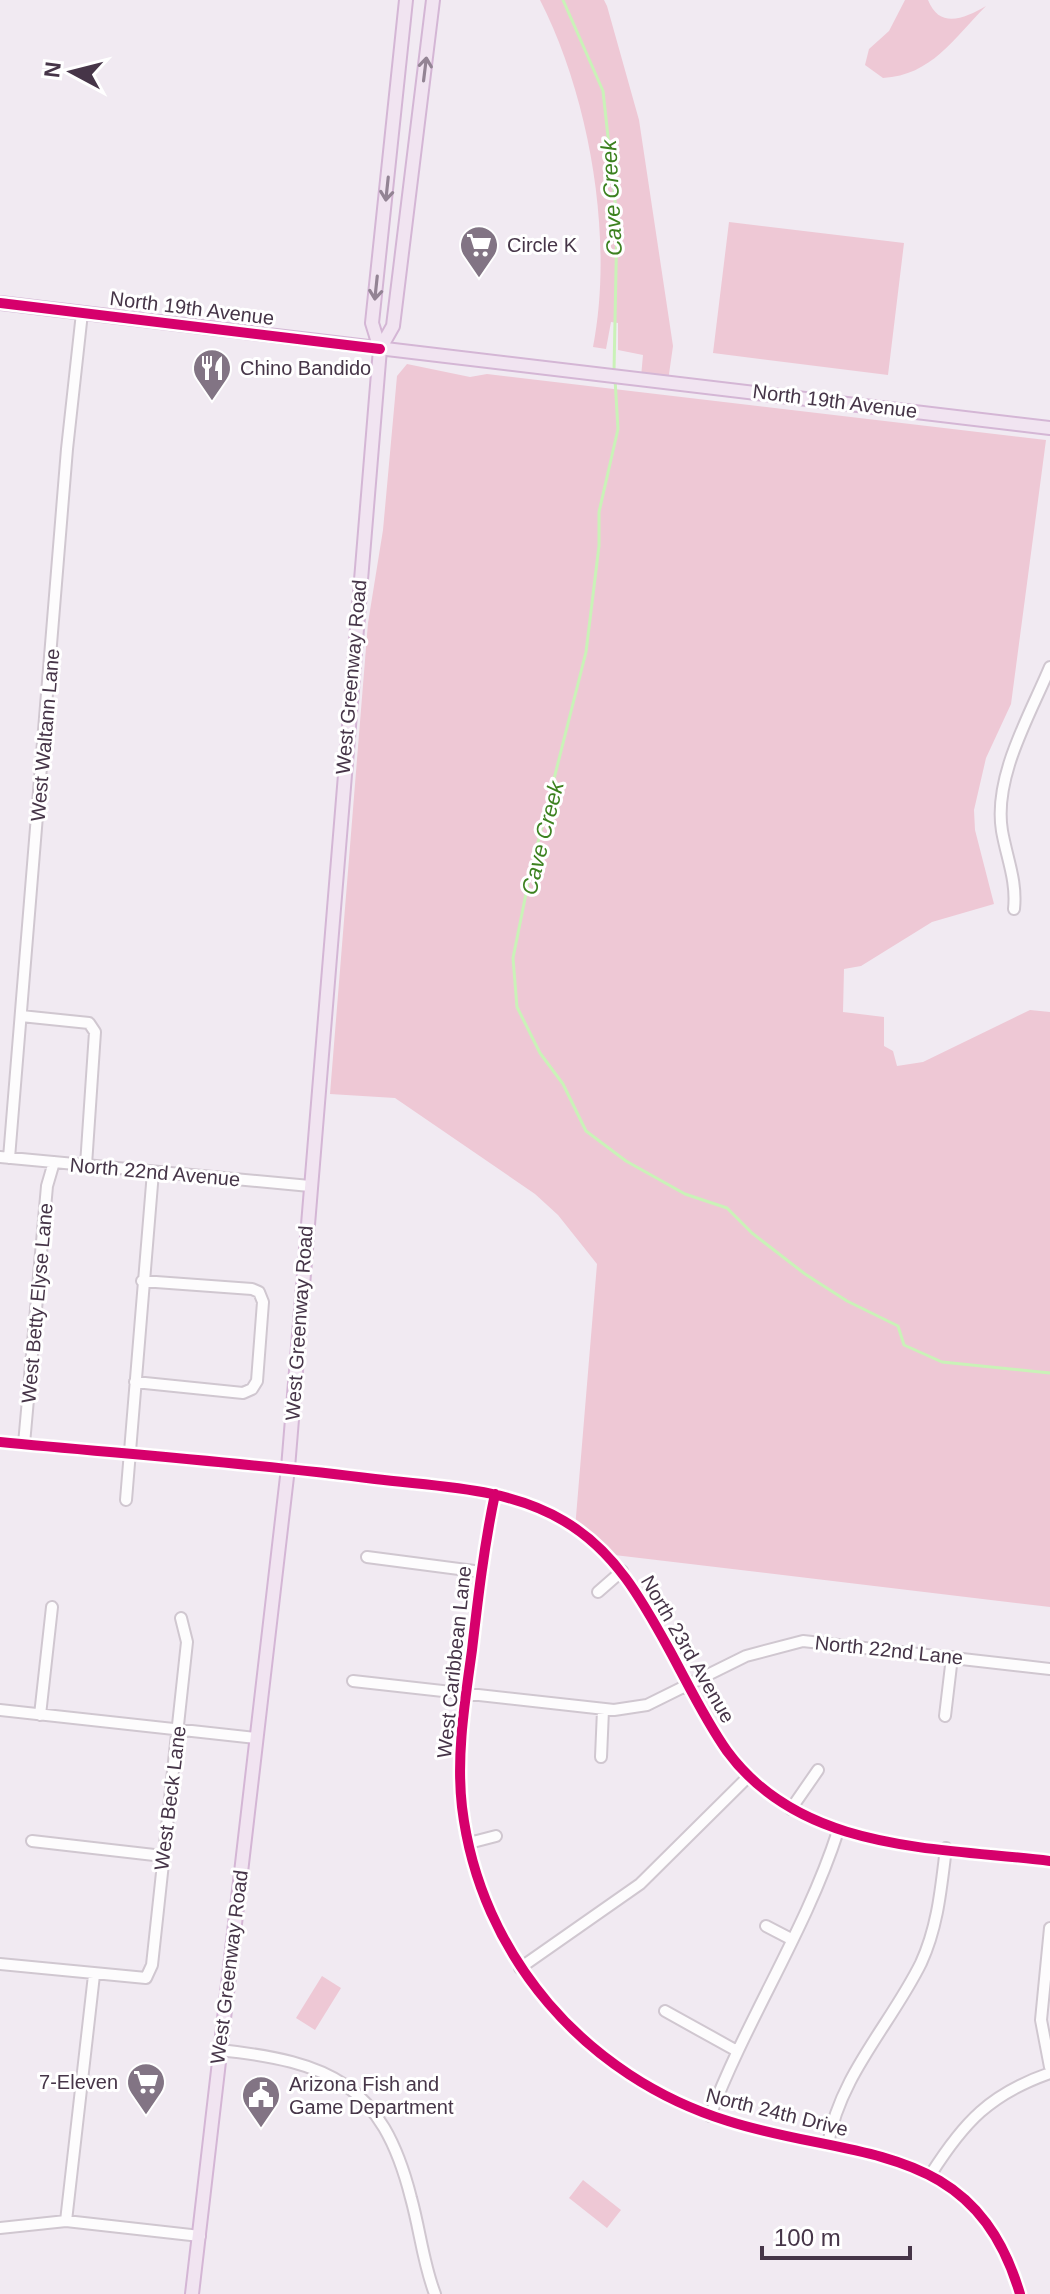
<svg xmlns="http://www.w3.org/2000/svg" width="1050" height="2294" viewBox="0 0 1050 2294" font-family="Helvetica,sans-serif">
	<rect width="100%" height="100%" fill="#f1eaf2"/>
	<!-- grass -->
	<path fill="#eec8d5" d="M540 0H604L607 6 639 120 673 346 668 381 641 377 643 355 618 350V323L611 322 606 349 593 347C614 239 590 98 540 0Z
		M905 0H928C940 30 965 18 986 6 953 39 932 75 883 78L865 65 869 49 889 31Z
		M729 222 904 243 888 375 713 353Z
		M407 364 470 377 487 374 1046 440 1011 704 986 758 974 810 975 830 994 904 932 922 861 966 844 969 843 1012 884 1017V1046L893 1051 897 1066 923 1062 1030 1010 1050 1012V1607L606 1554 575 1529 597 1264 558 1215 535 1194 395 1098 330 1094 368 623 383 530 397 376Z
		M322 1976 341 1988 315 2030 296 2018Z
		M583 2180 621 2210 607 2228 569 2198Z"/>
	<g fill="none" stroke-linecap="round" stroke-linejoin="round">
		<!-- stream -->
		<path stroke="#caf2b8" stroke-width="3" d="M563 0 603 91 617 219 614 371
			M615 379 618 429 599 512V546L586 652 530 874 513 958 517 1007 540 1053 563 1084 586 1131 626 1161 685 1194 727 1208 752 1233 805 1274 847 1301 898 1326 904 1345 942 1362 1050 1373"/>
		<defs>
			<path id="minor" d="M1014 909C1017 881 1007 859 1002 831 993 777 1030 715 1050 667
				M21 1016 89 1023 95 1032 86 1165
				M0 1157 310 1186
				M9 1158 67 449 82 313
				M135 1382 243 1393 252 1389 257 1381 263 1302 259 1292 252 1289 142 1281
				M0 1442C125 1454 251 1463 375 1479 439 1487 507 1487 564 1521 615 1551 642 1600 670 1651 688 1684 705 1720 727 1751 802 1853 937 1847 1050 1861
				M24 1444 47 1186 54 1162
				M495 1494C484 1546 478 1598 472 1650 465 1701 456 1755 462 1807 480 1956 586 2077 728 2121 853 2161 974 2138 1020 2294
				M126 1500 153 1172
				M367 1557 482 1572
				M598 1592 622 1571
				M353 1681 614 1710 647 1705 746 1656 803 1641 1050 1669
				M0 1710 256 1738
				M40 1715 52 1607
				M945 1716 952 1657
				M601 1757 603 1710
				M791 1809 818 1770
				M32 1841 163 1856
				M469 1843 496 1836
				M766 1926 791 1939
				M1050 1928 1041 2020 1050 2067
				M0 1964 146 1978 152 1965 187 1642 181 1618
				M520 1968 640 1884 749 1776
				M665 2011 737 2051
				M220 2050C329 2062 382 2083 411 2198 420 2230 423 2263 435 2294
				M710 2116C747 2018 806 1930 838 1831
				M828 2144C840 2075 891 2024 921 1963 938 1926 941 1888 946 1848
				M931 2174C964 2122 990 2094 1050 2073
				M66 2221 94 1975
				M0 2228 66 2221 200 2236"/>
			<path id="major" d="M0 303 1050 428
				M380 349 393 326 433 0
				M192 2294 288 1468 380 349 372 323 406 0"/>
		</defs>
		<!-- minor casing -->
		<use href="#minor" stroke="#d0c7d0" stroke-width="14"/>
		<!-- major casing -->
		<use href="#major" stroke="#d4b6d5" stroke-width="16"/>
		<!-- minor -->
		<use href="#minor" stroke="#fdfcfd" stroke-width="10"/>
		<!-- major -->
		<use href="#major" stroke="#f1e4f1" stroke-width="12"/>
		<defs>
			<path id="cycleway" d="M0 303 380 349
				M0 1442C125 1454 251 1463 375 1479 439 1487 507 1487 564 1521 615 1551 642 1600 670 1651 688 1684 705 1720 727 1751 802 1853 937 1847 1050 1861
				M495 1494C484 1546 478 1598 472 1650 465 1701 456 1755 462 1807 480 1956 586 2077 728 2121 853 2161 974 2138 1020 2294"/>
		</defs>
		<!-- cycleway casing -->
		<use href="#cycleway" stroke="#fff" stroke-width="15"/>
		<!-- cycleway -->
		<use href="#cycleway" stroke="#d6006c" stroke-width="10"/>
	</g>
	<!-- one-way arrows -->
	<defs><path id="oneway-shaft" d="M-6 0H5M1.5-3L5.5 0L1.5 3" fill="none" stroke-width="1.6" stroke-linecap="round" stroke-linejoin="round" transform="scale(2)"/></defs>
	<g stroke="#938494">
		<use href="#oneway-shaft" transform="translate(425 69) rotate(-83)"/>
		<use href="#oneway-shaft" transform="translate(387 189) rotate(96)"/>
		<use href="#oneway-shaft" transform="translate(376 288) rotate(96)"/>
	</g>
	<!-- icons -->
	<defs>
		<symbol id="supermarket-pin" viewBox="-11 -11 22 30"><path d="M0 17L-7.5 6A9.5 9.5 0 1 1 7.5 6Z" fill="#827484" stroke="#fff"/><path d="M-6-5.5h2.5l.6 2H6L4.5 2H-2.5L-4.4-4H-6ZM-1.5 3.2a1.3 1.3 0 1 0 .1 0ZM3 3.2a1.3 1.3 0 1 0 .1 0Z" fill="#fff"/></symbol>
		<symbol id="restaurant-pin" viewBox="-11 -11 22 30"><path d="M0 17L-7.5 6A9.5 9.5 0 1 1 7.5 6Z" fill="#827484" stroke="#fff"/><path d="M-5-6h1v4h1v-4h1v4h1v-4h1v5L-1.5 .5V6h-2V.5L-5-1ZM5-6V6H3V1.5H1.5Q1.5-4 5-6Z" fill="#fff"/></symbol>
		<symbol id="civic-pin" viewBox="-11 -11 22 30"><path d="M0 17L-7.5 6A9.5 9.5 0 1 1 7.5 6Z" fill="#827484" stroke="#fff"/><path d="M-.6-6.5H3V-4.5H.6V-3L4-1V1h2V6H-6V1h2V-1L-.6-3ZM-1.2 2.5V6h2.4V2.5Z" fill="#fff"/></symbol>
	</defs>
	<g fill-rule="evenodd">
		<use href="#supermarket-pin" x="457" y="223" width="44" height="60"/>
		<use href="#restaurant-pin" x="190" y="346" width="44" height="60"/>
		<use href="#supermarket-pin" x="124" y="2060" width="44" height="60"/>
		<use href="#civic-pin" x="239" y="2073" width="44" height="60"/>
	</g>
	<g text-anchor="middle" stroke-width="6" stroke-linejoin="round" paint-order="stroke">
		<!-- poi labels -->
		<g font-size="20" fill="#463548" stroke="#fff" text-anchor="start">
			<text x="507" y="252">Circle K</text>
			<text x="240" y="375">Chino Bandido</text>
			<text x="118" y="2089" text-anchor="end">7-Eleven</text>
			<text x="289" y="2091">Arizona Fish and<tspan x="289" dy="23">Game Department</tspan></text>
		</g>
		<!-- street labels -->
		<g font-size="20" fill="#463548" stroke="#fff">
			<text transform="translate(192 308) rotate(7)" y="7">North 19th Avenue</text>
			<text transform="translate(835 401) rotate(7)" y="7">North 19th Avenue</text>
			<text transform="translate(351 677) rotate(-85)" y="7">West Greenway Road</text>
			<text transform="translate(45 735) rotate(-85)" y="7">West Waltann Lane</text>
			<text transform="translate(155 1172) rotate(5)" y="7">North 22nd Avenue</text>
			<text transform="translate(37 1303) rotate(-85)" y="7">West Betty Elyse Lane</text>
			<text transform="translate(299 1323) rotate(-86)" y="7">West Greenway Road</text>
			<text transform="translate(688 1649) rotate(60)" y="7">North 23rd Avenue</text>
			<text transform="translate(889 1650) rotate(6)" y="7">North 22nd Lane</text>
			<text transform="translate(454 1662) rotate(-84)" y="7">West Caribbean Lane</text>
			<text transform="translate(170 1798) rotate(-83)" y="7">West Beck Lane</text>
			<text transform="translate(229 1967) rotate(-83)" y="7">West Greenway Road</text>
			<text transform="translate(777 2112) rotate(14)" y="7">North 24th Drive</text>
		</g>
		<!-- water labels -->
		<g font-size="22" font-style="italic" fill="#3c811f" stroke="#fff">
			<text transform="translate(611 198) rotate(-93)" y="8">Cave Creek</text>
			<text transform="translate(542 838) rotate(-76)" y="8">Cave Creek</text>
		</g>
	</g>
	<!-- north arrow -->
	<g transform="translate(72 72) rotate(277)" stroke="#ffffff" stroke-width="6" paint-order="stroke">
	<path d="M0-6L14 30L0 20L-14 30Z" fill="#463548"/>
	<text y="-12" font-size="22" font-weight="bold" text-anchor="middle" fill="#463548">N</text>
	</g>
	<!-- scale -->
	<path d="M762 2246v12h148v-12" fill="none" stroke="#463548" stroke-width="4"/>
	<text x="774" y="2246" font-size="24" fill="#463548" stroke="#ffffff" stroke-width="6" paint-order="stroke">100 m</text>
</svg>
